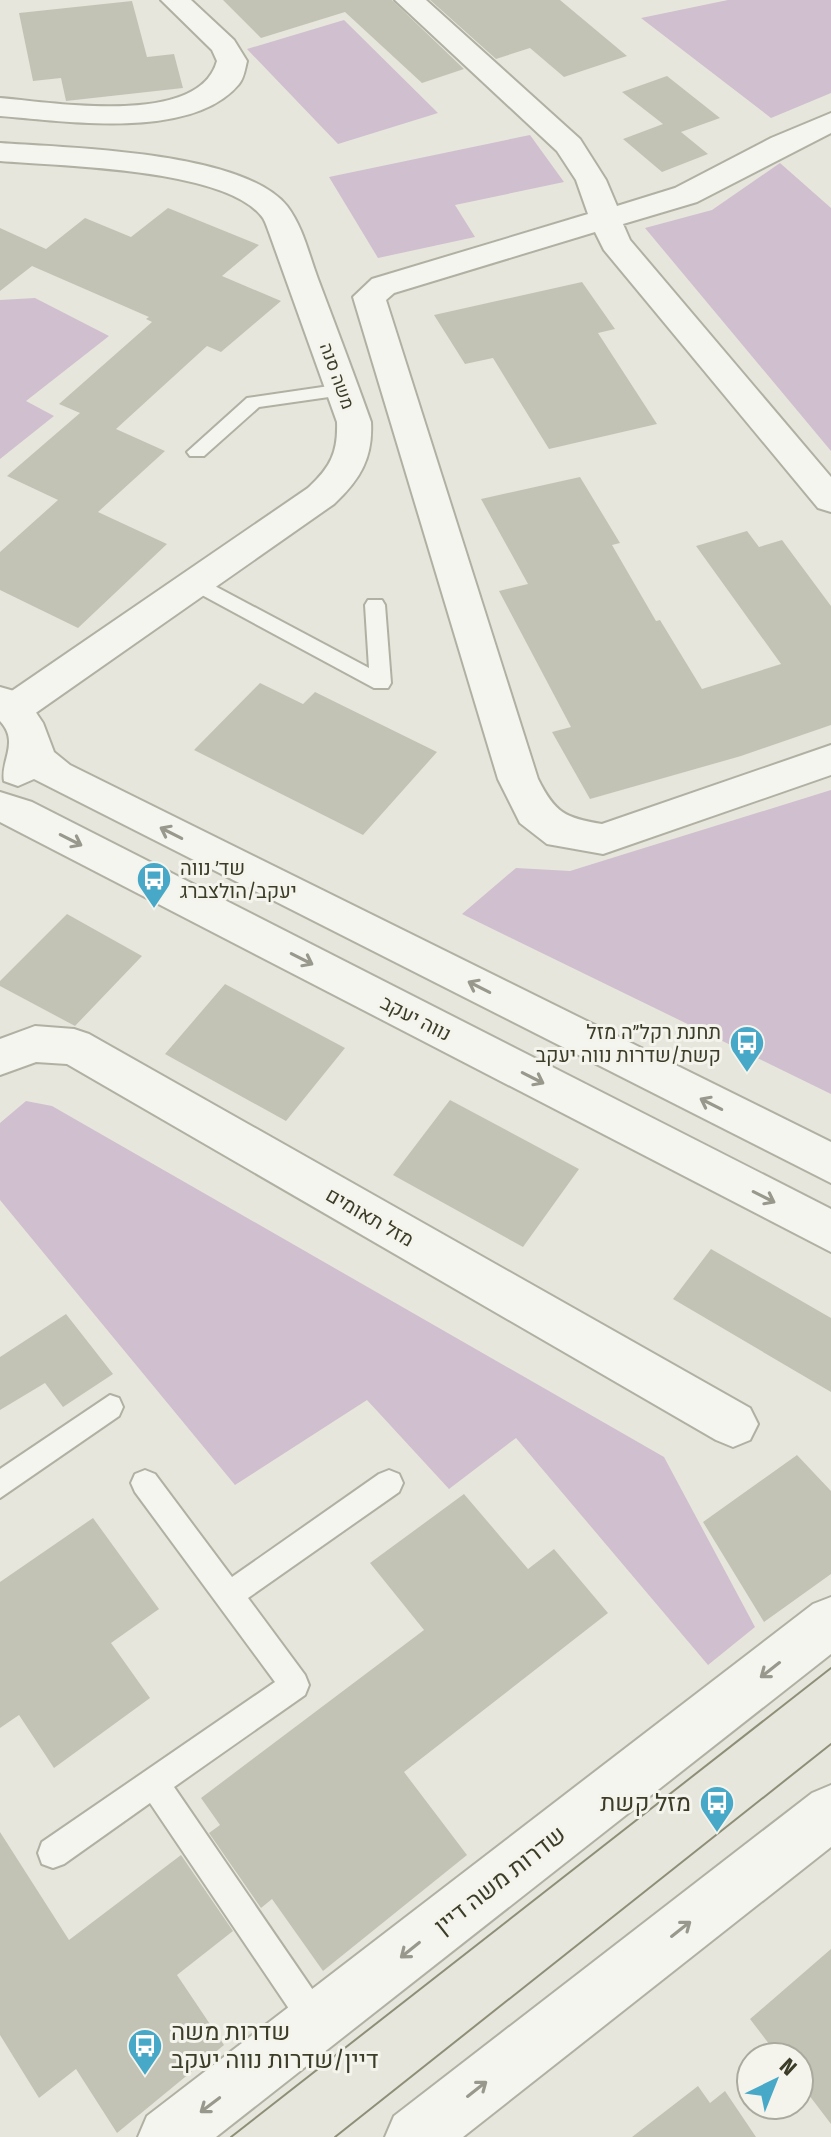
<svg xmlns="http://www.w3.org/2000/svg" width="831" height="2137" viewBox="0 0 831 2137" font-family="'Fira Sans Condensed',Heebo,sans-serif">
	<rect width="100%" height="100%" fill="#e6e6dd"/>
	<!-- green -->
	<path fill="#d0bfce" d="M728 0H831V93L771 118 641 18Z
		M344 20 438 113 338 144 247 49Z
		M530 135 564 182 455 205 475 237 378 258 329 177Z
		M780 163 831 208V451L645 228 712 210Z
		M35 298 109 336 26 401 54 416 0 459V300Z
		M831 790V1094L462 914 516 868 570 871Z
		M26 1101 52 1106 664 1457 755 1627 708 1665 516 1438 449 1489 367 1400 235 1485 0 1200V1123Z"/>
	<!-- building -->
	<path fill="#c3c3b5" d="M223 0H392L464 69 422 83 345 12 261 38Z
		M430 0H560L627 56 564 77 530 48 496 59Z
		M132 1 147 57 174 54 183 88 66 101 61 78 33 81 19 13Z
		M667 76 720 118 681 132 708 154 662 172 623 139 663 124 622 92Z
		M168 208 259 245 222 276 281 301 221 352 207 346 116 429 165 451 98 512 167 544 78 628 0 590V552L58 500 7 476 80 413 59 404 152 322 146 319 149 317 32 266 0 291V228L46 249 85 218 131 237Z
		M582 282 615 329 598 333 657 424 549 449 493 358 465 364 434 315Z
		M580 477 620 543 612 545 656 621 660 620 702 689 781 664 696 546 747 531 759 547 782 540 831 606V725L741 756 590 799 552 732 571 727 499 591 528 584 481 499Z
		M260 683 303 704 315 692 437 752 363 835 194 750Z
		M67 914 142 956 75 1026 0 986V981Z
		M225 984 345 1048 286 1121 165 1054Z
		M450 1100 579 1169 523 1247 393 1175Z
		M711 1249 831 1318V1392L673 1299Z
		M66 1314 113 1374 63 1407 45 1383 0 1410V1357Z
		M797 1455 831 1491V1574L764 1622 703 1522Z
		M464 1494 528 1569 554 1549 608 1613 404 1772 467 1855 323 1971 272 1899 261 1908 209 1833 220 1825 201 1798 424 1630 370 1563Z
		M93 1518 159 1609 111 1643 150 1698 54 1768 19 1715 0 1728V1582Z
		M0 1832 69 1940 181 1855 233 1931 177 1975 224 2045 117 2133 76 2069 39 2098 0 2035Z
		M831 1949V2124L799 2082V2057H779L750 2019Z
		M698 2086 710 2103 725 2091 756 2137H632Z"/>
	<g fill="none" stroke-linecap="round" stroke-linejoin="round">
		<defs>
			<path id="service" d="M343 384 350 386 352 390 350 394 259 407 204 456H190L187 452 247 398Z
				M196 576 369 668 365 605 368 600H382L385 605 391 683 388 688H374L189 588 186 583 189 578Z
				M110 1395 119 1398 123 1407 119 1416 0 1498V1469Z
				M145 1470 155 1474 232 1577 379 1474 389 1470 399 1474 403 1483 399 1492 248 1598 305 1675 309 1685 305 1695 174 1787 328 2012 333 2023 328 2034 317 2039 306 2034 150 1803 64 1864 53 1868 42 1864 38 1853 42 1842 275 1682 135 1492 131 1483 135 1474Z"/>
			<path id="minor" d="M161 0H191L234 40 247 61C245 69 244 78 239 84 192 141 65 121 0 116V98C52 102 199 128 217 61L212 50Z
				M395 0H426L580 139 606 180 617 206 675 188 771 138 831 113V133L697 202 623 224 630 240 831 477V512L818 508 604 250 595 232 394 293 386 300 538 779C555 813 565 818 602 824L831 745V775L603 854 547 844 520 823 498 779 353 297 372 279 588 214 576 180 557 151Z
				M0 143C68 148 243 151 287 206 303 227 309 255 318 279 336 327 354 374 371 422 373 458 360 480 334 504L27 719 13 723 0 719V699L308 488C331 467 338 452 337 422L270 235C268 230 266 223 263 218 228 168 58 166 0 161Z
				M35 1026 74 1029 89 1034 750 1408 758 1424 750 1440 733 1447 716 1440 67 1064 36 1062 0 1075V1039Z"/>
			<path id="tertiary" d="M0 687 14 691 31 705 43 723 54 752 70 765 831 1142V1183L34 779 18 786 4 781C0 761 20 742 0 721Z
				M0 792 32 802 831 1209V1252L0 822Z
				M831 1597V1654L216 2137H138L147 2116 813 1604Z
				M831 1785V1847L463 2137H385L394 2116 812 1793Z"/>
		</defs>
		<!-- service casing -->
		<use href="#service" stroke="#b0b0a3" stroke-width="4"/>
		<!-- minor casing -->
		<use href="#minor" stroke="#b0b0a3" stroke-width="4"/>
		<!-- tertiary casing -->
		<use href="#tertiary" stroke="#b0b0a3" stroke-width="4"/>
		<!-- service -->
		<use href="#service" fill="#f5f5f0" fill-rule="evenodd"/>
		<!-- minor -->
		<use href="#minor" fill="#f5f5f0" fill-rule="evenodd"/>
		<!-- tertiary -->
		<use href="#tertiary" fill="#f5f5f0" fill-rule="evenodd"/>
		<!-- tram -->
		<path stroke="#8f8f78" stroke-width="2" d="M231 2137 831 1668
			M335 2137 831 1744"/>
	</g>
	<!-- one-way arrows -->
	<defs><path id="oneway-shaft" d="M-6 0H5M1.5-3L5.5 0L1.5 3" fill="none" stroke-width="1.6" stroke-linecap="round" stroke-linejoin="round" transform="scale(2)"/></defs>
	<g stroke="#98988c">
		<use href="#oneway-shaft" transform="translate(171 833) rotate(-153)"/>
		<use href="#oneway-shaft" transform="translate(71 840) rotate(27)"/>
		<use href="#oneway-shaft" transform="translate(302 959) rotate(27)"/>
		<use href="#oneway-shaft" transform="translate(479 987) rotate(-153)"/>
		<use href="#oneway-shaft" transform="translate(533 1078) rotate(27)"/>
		<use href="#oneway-shaft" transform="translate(711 1104) rotate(-153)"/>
		<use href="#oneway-shaft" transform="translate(764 1197) rotate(27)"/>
		<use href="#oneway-shaft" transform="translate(770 1670) rotate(142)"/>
		<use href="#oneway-shaft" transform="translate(681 1929) rotate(-38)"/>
		<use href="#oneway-shaft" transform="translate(410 1950) rotate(141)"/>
		<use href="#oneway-shaft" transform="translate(477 2089) rotate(-38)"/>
		<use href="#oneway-shaft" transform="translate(210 2105) rotate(143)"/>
	</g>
	<!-- icons -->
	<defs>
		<symbol id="bus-pin" viewBox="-11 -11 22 30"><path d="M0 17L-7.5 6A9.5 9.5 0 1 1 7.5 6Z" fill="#47a9c7" stroke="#f4f4ed"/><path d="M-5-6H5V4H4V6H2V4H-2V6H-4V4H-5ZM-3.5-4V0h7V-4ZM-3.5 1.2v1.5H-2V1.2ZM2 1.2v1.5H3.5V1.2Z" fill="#fff"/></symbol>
	</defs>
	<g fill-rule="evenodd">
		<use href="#bus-pin" x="134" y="859" width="40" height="54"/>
		<use href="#bus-pin" x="727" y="1023" width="40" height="54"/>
		<use href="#bus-pin" x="697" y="1783" width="40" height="54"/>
		<use href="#bus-pin" x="125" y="2026" width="40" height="54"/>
	</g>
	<g text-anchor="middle" stroke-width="6" stroke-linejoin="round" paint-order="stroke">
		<!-- far-street labels -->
		<g font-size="18" fill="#3c3c28" stroke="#f4f4ed">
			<text transform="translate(337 376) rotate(70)" y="6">משה סנה</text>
		</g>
		<!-- poi labels -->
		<g font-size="20" fill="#3c3c28" stroke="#f4f4ed" text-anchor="start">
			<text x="180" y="875">שד׳ נווה<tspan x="180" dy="23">יעקב/הולצברג</tspan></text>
			<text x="721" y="1039" text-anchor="end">תחנת רקל״ה מזל<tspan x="721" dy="23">קשת/שדרות נווה יעקב</tspan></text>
		</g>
		<!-- street labels -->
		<g font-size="20" fill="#3c3c28" stroke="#f4f4ed">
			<text transform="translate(416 1018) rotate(27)" y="7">נווה יעקב</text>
			<text transform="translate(370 1217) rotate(30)" y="7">מזל תאומים</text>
		</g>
		<!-- near-poi labels -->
		<g font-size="24" fill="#3c3c28" stroke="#f4f4ed" text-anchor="end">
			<text x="691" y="1811">מזל קשת</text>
			<text x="171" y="2040" text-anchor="start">שדרות משה<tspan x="171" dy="28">דיין/שדרות נווה יעקב</tspan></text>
		</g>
		<!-- near-street labels -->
		<g font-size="24" fill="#3c3c28" stroke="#f4f4ed">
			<text transform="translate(500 1880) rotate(-38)" y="8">שדרות משה דיין</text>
		</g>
	</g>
	<!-- north arrow -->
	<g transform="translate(775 2081) rotate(43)"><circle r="38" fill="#f4f4ed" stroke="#aaaa9e" stroke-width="2"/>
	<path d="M0-6L14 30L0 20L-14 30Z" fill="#47a9c7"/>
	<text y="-12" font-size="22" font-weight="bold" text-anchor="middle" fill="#3c3c28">N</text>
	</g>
</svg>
